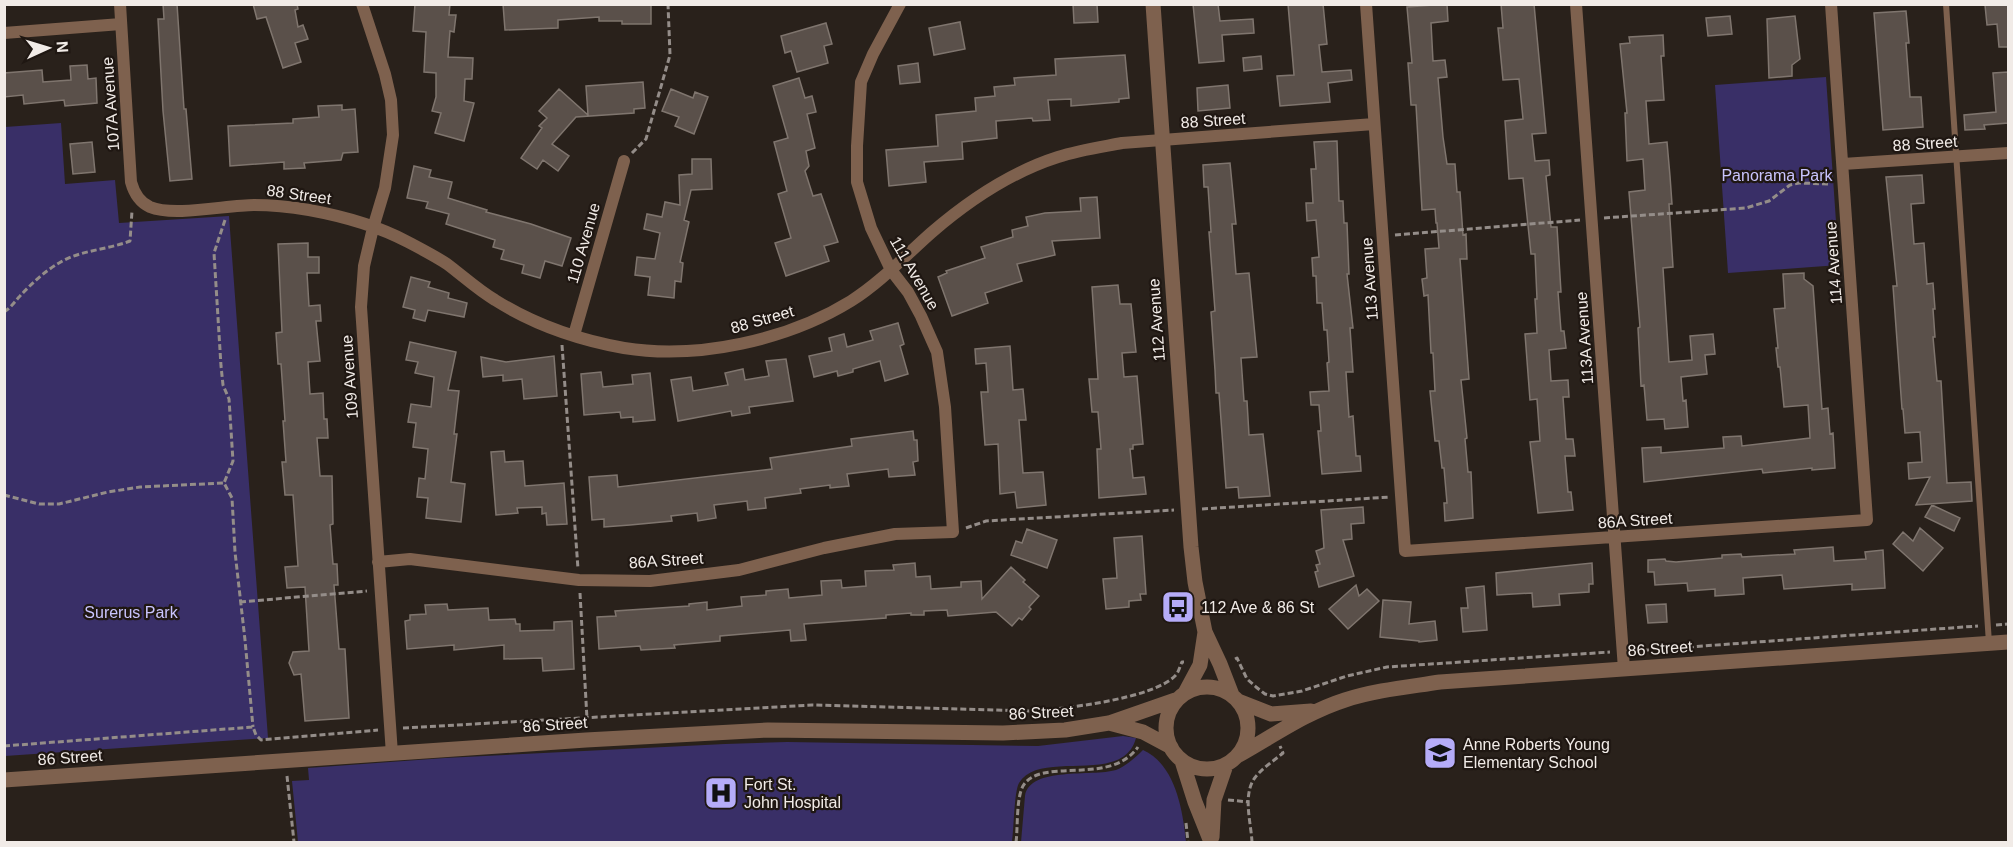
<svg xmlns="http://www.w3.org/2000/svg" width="2013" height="847" viewBox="0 0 2013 847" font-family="Helvetica,sans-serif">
	<rect width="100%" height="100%" fill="#29211b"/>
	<!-- green -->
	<path fill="#392f67" d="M1826 77 1839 265 1728 273 1715 85Z
		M61 123 65 184 115 180 119 223 229 216 268 738 5 756V127Z
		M1123 736 1136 738C1123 787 1040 748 1019 783 1014 792 1014 830 1012 842H298L292 781 309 780 308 768 445 758 725 744 787 742 1038 746Z
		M1143 750C1175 764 1183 810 1186 842H1021L1025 796C1030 766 1092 777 1116 770 1126 766 1135 758 1143 750Z"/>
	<!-- building -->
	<path fill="#5a504a" stroke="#7f756e" stroke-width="1.5" d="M163 4H177L184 109H186L192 179 170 181 163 111 158 19H164Z
		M253 4H297L298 9 295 10 298 27 303 25 308 39 295 43 301 62 283 68 266 17 257 19Z
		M415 4H450L449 15H456L454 32 450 31 448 57 473 58 472 79H465L464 101 474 103 464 141 435 133 441 113 432 111 436 97V73L424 72 426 32 413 31Z
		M503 4H651V24H622V21H599V17L558 20V28L505 30Z
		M1073 4H1097L1098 22 1074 23Z
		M1193 4H1218L1220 21 1253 19 1254 33 1222 35 1224 61 1199 63Z
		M1288 4H1323L1327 44 1319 45 1322 72 1351 70 1352 80 1328 83 1330 102 1280 106 1277 76 1294 75Z
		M1447 4 1448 21 1431 23 1433 61 1445 60 1447 77 1438 78 1443 137 1447 164H1455L1457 192H1460L1463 235 1466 234 1467 259H1460L1469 379 1461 380 1467 438 1465 439 1468 472H1471L1473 518 1445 521 1444 503H1447L1444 468H1442L1439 441H1435L1430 391H1435L1433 353H1431L1428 295 1424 296 1422 279 1427 278 1425 249 1439 248 1437 223H1436L1435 209 1422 210 1416 105H1411L1408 63H1412L1407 7Z
		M1501 4H1534L1546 133 1532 134 1535 161 1549 160 1550 175 1546 176 1551 227H1557L1561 292H1558L1561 331H1564L1566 348 1549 350 1551 381 1568 380 1569 397H1563L1566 439H1573L1575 456H1565L1568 492H1571L1573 510 1538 513 1530 442 1540 441 1537 399 1530 400 1525 334 1537 333 1535 299H1537L1535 254H1531L1523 178 1509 179 1505 121 1523 119 1519 79 1503 80 1498 28H1503Z
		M2008 4V47H1999L1997 24 1987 25 1985 5Z
		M1906 11 1909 43H1906L1910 97H1921L1923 127 1883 130 1874 13Z
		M1730 16 1732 34 1708 36 1706 18Z
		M1795 16 1800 59 1792 65V76L1769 78 1767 19Z
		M960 22 965 49 934 55 929 28Z
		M826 23 832 44 824 46 828 63 797 72 791 51 785 53 781 36Z
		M1663 35 1664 56H1661L1664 100 1646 101 1649 144 1667 142 1670 176 1672 204H1669L1673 267 1663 268 1669 362 1692 360 1690 336 1713 334 1715 354 1705 355 1707 374 1681 377 1683 401 1686 400 1688 427 1665 429 1664 419 1647 420 1644 385 1641 386 1638 328 1640 327 1629 192 1645 190 1643 159 1627 161 1625 113H1627L1620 44 1630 43 1629 37Z
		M1125 55 1129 98 1119 99V102L1071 106V99L1048 100 1050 120 1033 121 1032 118 996 121 997 138 962 142 963 159 924 162 926 182 889 186 886 150 938 146 936 115 976 111 975 98 995 96 994 87 1015 85 1014 78 1056 75 1055 59Z
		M1261 56 1262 69 1244 71 1243 58Z
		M918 63 920 82 900 84 898 66Z
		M87 65 88 79 96 78 97 103 65 106 64 100 24 104 23 95 4 97V73L42 70 43 82 71 80 70 66Z
		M2008 72V123L1984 125 1985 129 1965 130 1964 115 1996 112 1993 73Z
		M799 78 805 98 812 96 816 112 807 114 815 148 806 151 809 166 805 171 813 196 821 194 838 242 824 246 829 261 786 276 775 243 791 238 778 194 787 191 774 142 788 138 773 86Z
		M643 82 645 108 634 109V113L576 117 552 144 569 156 558 171 543 160 537 169 521 158 542 128 539 126 547 118 539 111 559 89 588 115 586 86Z
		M1228 85 1230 108 1198 111 1197 88Z
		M671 89 693 98 695 92 708 97 694 134 675 126 679 117 662 111Z
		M342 105V110L355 109 358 152 343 153 341 160 304 163 305 168 284 169V162L230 166 228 126 293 123V119L319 117 318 106Z
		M1337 141 1339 201H1343L1344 223H1347L1349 274H1347L1353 328H1350L1353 372H1346L1349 417 1353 416 1356 456H1360L1361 471 1322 474 1318 431H1321L1319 405H1311L1310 392 1329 391 1327 363 1329 362 1327 330H1324L1322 303H1317L1316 276H1313L1312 258 1319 257 1316 220 1307 221 1306 203H1313L1311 169H1316L1314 142Z
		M92 142 95 172 73 174 70 144Z
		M692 159H711L712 189 691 190 684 220 689 222 680 262 683 263 681 282 675 281 674 298 648 295 650 277 635 275 637 257 655 259 660 233 644 229 647 214 662 217 665 202 680 205 679 175 692 174Z
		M1230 163 1236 224H1232L1236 274 1249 273 1257 357 1241 358 1244 401H1247L1249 435 1263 434 1270 496 1239 498 1238 487 1226 488 1219 393H1216L1215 370 1211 312 1215 311 1209 232H1211L1208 187H1204L1203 165Z
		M414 166 431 170 429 177 452 182 448 198 487 210 486 212 531 224 571 238 562 266 545 261 540 278 522 273 524 265 501 259 504 250 493 247 495 240 446 224 449 214 426 208 428 202 407 198Z
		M1922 175 1924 203 1911 204 1914 244 1924 243 1927 284 1933 283 1935 309H1933L1935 337H1933L1937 381H1941L1947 483 1971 482 1972 501 1916 505 1930 477 1909 479 1908 463 1922 462 1920 432 1905 433 1903 409H1902L1893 286H1897L1886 177Z
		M1097 197 1100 238 1052 241 1055 255 1017 264 1022 281 985 293 988 303 952 316 938 277 947 273 946 271 985 258 981 247 1013 237 1012 230 1028 226 1026 217 1045 213 1081 211 1080 198Z
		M308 243V257H319V273H307L309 306 320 305 321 321H316L320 361 308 362 310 394 323 393 324 419H327L328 438H317L320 476H332L333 524 330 525 333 564H337L338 585H334L339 649H345L349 718 305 721 301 674 294 675 289 663 293 652 309 651 305 587 287 588 285 567 298 566 293 495H285L282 462H286L283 421H285L281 364H278L276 333 282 332 278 244Z
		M1804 273V279L1813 286 1822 409 1828 408 1830 434 1833 433 1835 468 1812 470V468L1763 473 1762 469 1644 482 1642 448 1661 447V453L1724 448 1723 437 1741 436 1742 446 1810 438 1808 405 1784 407 1780 367H1778L1776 348H1778L1774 309 1785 308 1783 274Z
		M411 277 430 282 428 287 449 293 448 298 467 303 464 317 428 310 425 321 413 318 415 310 403 307Z
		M1118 285 1120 304H1131L1136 352 1122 353 1124 377 1137 376 1143 444 1133 445V449H1130L1133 478 1144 477 1146 494 1099 498 1097 449H1101L1098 412H1092L1089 379H1098L1092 287Z
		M898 323 904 344 900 346 908 374 885 381 880 361 853 369V372L838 376 837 371 814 377 809 356 832 351 829 338 844 334 847 347 873 340 870 331Z
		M410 342 456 352 448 390 459 391 454 434H457L451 482 465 484 461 522 426 518 428 498 417 497 419 478 425 479 428 449 413 447 416 423 408 422 411 404 431 407 434 377 415 373 418 362 406 360Z
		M1010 346 1013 390 1023 389 1026 420H1019L1023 473 1043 472 1046 505 1017 508 1015 492 1000 494 998 444 985 445 981 392H988L986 363 976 364 975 349Z
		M554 356 557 396 524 399 522 379 503 381V375L483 377 481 357 506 362Z
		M786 359 793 401 749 407 750 413 732 416 731 411 678 421 671 380 691 377 693 391 728 385 725 373 743 369 745 380 769 376 766 361Z
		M601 372 603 387 633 384 632 375 650 373 655 420 633 422V417L621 418 620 412 584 415 581 374Z
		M913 431 914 440H917L918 461 913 462 915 475 889 477 888 469 847 474 849 486 830 488V485L800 489 801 493 765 498 766 508 748 510 747 501 714 505 716 518 698 521 697 513 671 516 672 521 630 525 604 527V519L592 520 589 477 617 475 618 487 772 469 770 458 852 446 851 439Z
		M504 451 505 462 523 461 525 486 564 483 567 524 547 525 546 513 542 514V507L517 508 518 513 496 515 491 452Z
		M1932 505 1960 518 1954 531 1925 517Z
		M1363 507 1364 523 1351 524 1352 539 1343 540 1354 576 1319 587 1315 572 1318 571 1316 565 1320 564 1316 551 1324 548 1321 510Z
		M1920 528 1943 548 1923 571 1893 544 1903 532 1913 541Z
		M1027 529 1057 540 1047 568 1011 555 1016 541 1022 543Z
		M1142 536 1146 594H1140L1141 600 1129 601V607L1106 609 1103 579 1117 578 1114 538Z
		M1833 547 1834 561 1866 559 1865 552 1883 550 1885 588 1852 590V584L1784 589 1782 575 1743 578 1744 594 1715 596V589L1688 591 1687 583 1655 585 1654 572H1648V560L1665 559 1666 561 1676 562 1722 558V555L1741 554 1742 557 1795 554 1794 550Z
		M915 563 916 577 930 576 931 589 961 587V582L981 581 982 599 1011 567 1025 580 1023 582 1039 596 1029 607 1031 609 1022 620 1019 618 1012 626 996 612 948 616 947 610 924 611V615H911V613L886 615V618L804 624 806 640 791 641 790 630 720 636V641L674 645 675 648 641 650 640 646 599 649 597 617 616 616 615 611 689 606V604L707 602V610L742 606 741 597 766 595V591L788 589 789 598 822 595 821 581 841 580 842 588 866 586 865 571 894 570 893 565Z
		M1592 563 1593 584H1589V592L1559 594 1560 605 1533 607 1532 593 1497 595 1496 573Z
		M1356 585 1359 596 1367 589 1379 601 1348 629 1329 609Z
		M1484 586 1487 630 1463 632 1461 608H1468L1466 588Z
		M1383 600 1411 602 1409 624 1435 621 1437 640 1419 642V641L1380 637Z
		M447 604 448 610 488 608 489 620 515 619 516 624H520V631L554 630V622L572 621 574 669 543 671 542 658 504 659V645L454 650V645L407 649 405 621 410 620V615L426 614 425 605Z
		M1666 604 1667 622 1648 623 1646 605Z"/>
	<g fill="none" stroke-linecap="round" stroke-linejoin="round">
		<!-- path -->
		<path stroke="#948d89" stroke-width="3" stroke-dasharray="6 3" stroke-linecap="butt" d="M632 153 646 139 670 55 668 4
			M1604 218 1746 208 1769 201 1790 185 1799 183 1830 184
			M225 220 214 253 221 366 223 385 229 399 233 461 224 483 232 498 235 552 245 640 253 727
			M1395 235 1580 220
			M4 312C11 308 15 301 20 296 31 284 45 271 59 263 80 250 107 250 130 241L132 211
			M562 345 578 569
			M4 495 39 504H59L108 492 140 487 224 483
			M1202 509 1390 497
			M966 528 986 521 1174 510
			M580 593 587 719
			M240 602 367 591
			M1996 625 2008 624
			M1634 651 1978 626
			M1235 659 1237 658 1247 679 1256 687 1265 694 1273 696 1302 691 1347 676 1387 667 1610 652
			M403 728 812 705 1030 711C1063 709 1154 699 1176 675 1179 671 1180 666 1182 662H1184
			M4 746 253 727 256 735 261 740 378 730
			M287 776 294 842
			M1228 800 1249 802
			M1186 823 1188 842
			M1016 842C1018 828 1016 799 1023 786 1041 756 1110 787 1138 747
			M1252 842C1251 821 1241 791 1258 774 1265 766 1275 760 1283 753L1280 746"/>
		<!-- service -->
		<path stroke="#7e614e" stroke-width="6" d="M1946 4 1989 643"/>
		<!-- minor -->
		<path stroke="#7e614e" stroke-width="12" d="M120 4 131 182C134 193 139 202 150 207 174 217 227 205 254 205 273 205 291 207 309 210 342 216 378 226 408 242 421 249 435 256 447 264 463 276 478 290 495 300 533 324 579 340 624 348 698 360 788 340 851 301 881 282 905 256 931 233 968 201 1011 172 1058 157 1079 150 1101 147 1122 143L1374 124
			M362 4 385 74 391 100 393 135 385 188 373 228 364 266 361 307 392 754
			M1366 4 1405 551 1867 520 1831 4
			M1576 4 1624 669
			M4 33 121 24
			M1843 164 2008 153
			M574 335 624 161
			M378 562 410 559 579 580 650 581 739 570 824 548 895 534 953 532 945 407 937 352 921 316 908 292 891 270 871 228 857 182V146L861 82 873 54 900 4"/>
		<!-- tertiary -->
		<path stroke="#7e614e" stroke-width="15" d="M1153 4 1191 547 1195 582 1205 632 1220 664 1232 695
			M1166 728a41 41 0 1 1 82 0a41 41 0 1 1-82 0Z
			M1185 693 1200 665 1205 632
			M1238 701 1271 714 1311 711
			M1109 723 1143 732 1171 747
			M1239 755C1273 736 1307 712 1345 700 1376 690 1408 687 1440 682L2008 642
			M1182 761 1195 802 1211 842
			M4 780 586 740 768 730 1003 733 1065 730 1109 723 1175 700
			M1212 837 1214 800 1226 765"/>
	</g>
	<!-- icons -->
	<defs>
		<symbol id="bus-square" viewBox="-11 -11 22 22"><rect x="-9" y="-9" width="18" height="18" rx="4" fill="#b5acf8" stroke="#1f1712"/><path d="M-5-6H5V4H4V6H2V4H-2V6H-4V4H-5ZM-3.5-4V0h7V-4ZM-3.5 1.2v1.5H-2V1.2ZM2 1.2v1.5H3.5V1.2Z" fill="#111"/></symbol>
		<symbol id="school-square" viewBox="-11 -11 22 22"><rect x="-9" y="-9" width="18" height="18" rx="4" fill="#b5acf8" stroke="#1f1712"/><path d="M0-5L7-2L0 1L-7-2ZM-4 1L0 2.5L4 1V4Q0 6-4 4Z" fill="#111"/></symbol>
		<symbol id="hospital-square" viewBox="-11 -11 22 22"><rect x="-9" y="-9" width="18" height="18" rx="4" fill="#b5acf8" stroke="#1f1712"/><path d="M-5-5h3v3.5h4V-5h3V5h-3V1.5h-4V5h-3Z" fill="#111"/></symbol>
	</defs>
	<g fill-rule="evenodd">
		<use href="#bus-square" x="1159" y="588" width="38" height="38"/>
		<use href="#school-square" x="1421" y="734" width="38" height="38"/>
		<use href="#hospital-square" x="702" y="774" width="38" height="38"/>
	</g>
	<g text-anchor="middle" stroke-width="4.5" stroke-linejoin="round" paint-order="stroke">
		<!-- street labels -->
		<g font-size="16" fill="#f1ebe7" stroke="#1f1712">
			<text transform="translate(110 104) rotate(-94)" y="6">107A Avenue</text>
			<text transform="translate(1213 120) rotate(-4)" y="6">88 Street</text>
			<text transform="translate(1925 143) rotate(-4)" y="6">88 Street</text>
			<text transform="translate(299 194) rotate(8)" y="6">88 Street</text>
			<text transform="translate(583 243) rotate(-74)" y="6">110 Avenue</text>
			<text transform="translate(1833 263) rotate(-94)" y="6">114 Avenue</text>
			<text transform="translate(915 273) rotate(60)" y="6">111 Avenue</text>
			<text transform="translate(1369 279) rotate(-94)" y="6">113 Avenue</text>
			<text transform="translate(762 319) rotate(-16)" y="6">88 Street</text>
			<text transform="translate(1156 320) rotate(-94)" y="6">112 Avenue</text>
			<text transform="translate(1584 338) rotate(-94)" y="6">113A Avenue</text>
			<text transform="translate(349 377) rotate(-94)" y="6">109 Avenue</text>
			<text transform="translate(1635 520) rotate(-4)" y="6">86A Street</text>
			<text transform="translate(666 560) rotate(-4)" y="6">86A Street</text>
			<text transform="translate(1660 648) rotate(-4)" y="6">86 Street</text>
			<text transform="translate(1041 712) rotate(-3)" y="6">86 Street</text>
			<text transform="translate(555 724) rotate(-4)" y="6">86 Street</text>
			<text transform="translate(70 757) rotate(-4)" y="6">86 Street</text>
		</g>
		<!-- park labels -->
		<g font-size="16" fill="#c9c4fe" stroke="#1f1712">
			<text x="1777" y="181">Panorama Park</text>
			<text x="131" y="618">Surerus Park</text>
		</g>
		<!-- poi labels -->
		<g font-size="16" fill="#f1ebe7" stroke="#1f1712" text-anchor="start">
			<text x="1201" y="613">112 Ave &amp; 86 St</text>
			<text x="1463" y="750">Anne Roberts Young<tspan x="1463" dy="18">Elementary School</tspan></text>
			<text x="744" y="790">Fort St.<tspan x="744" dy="18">John Hospital</tspan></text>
		</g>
	</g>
	<!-- border -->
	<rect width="2013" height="847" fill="none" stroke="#f1ebe7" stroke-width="12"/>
	<!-- north arrow -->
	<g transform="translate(48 48) rotate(86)" stroke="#1f1712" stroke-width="4.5" paint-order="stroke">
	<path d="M0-4.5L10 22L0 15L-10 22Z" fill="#f1ebe7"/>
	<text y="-9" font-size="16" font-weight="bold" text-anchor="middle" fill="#f1ebe7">N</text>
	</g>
</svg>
